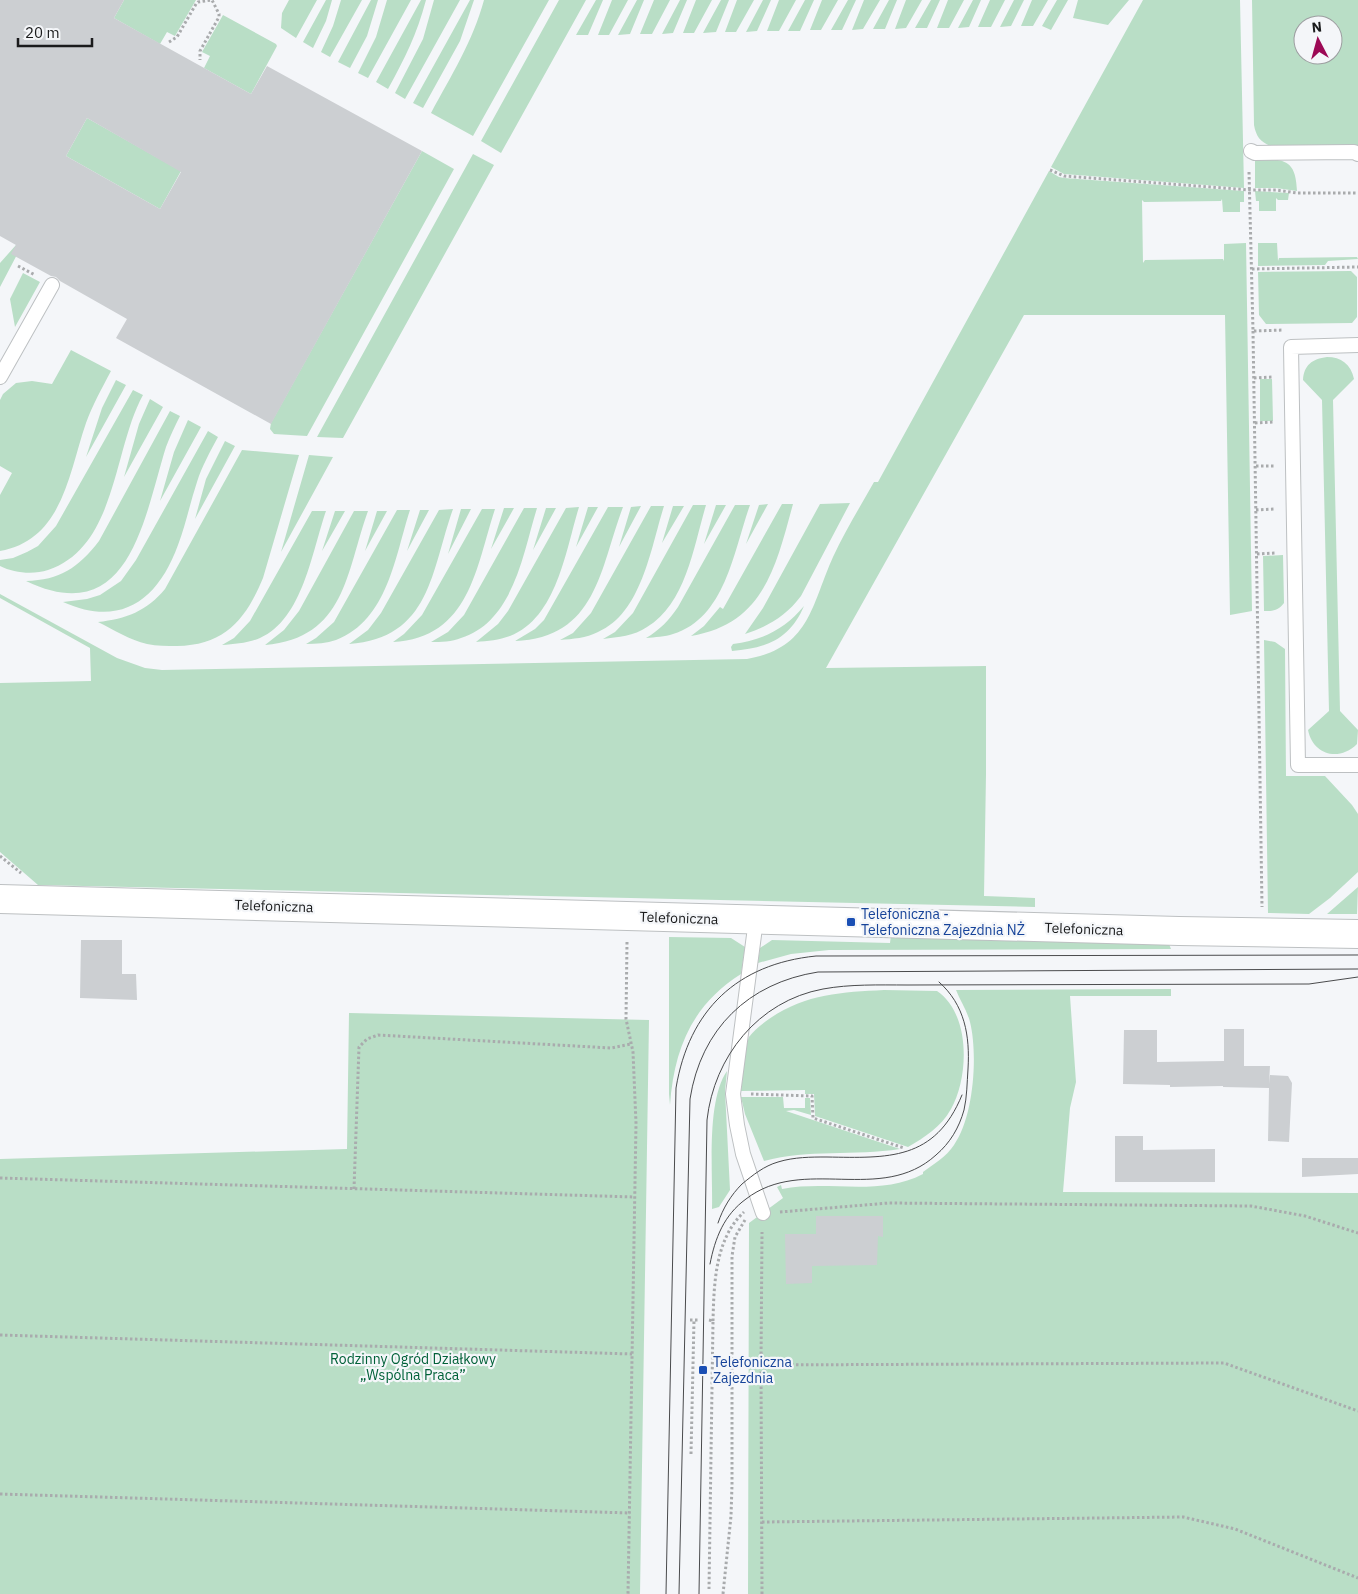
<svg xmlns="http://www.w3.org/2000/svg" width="1358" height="1594" viewBox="0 0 1358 1594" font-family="'IBM Plex Sans',sans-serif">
	<rect width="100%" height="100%" fill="#f4f6f9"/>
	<!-- green -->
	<path fill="#b9dec6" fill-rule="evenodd" d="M124 0H196L175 36 167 32 160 44 114 18Z
		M289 0H317L296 38 281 28 282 13Z
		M326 0H332L326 21 313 48 303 42Z
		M341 0H362L330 57 321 52 333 26Z
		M371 0H378L367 36 350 68 338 62Z
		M387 0H411L368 78 358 73 376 37Z
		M421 0H426C417 34 405 58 388 89L376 82Z
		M434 0H460L405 99 395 93 423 39Z
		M470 0H474L460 41 423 108 413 103Z
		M484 0H549L473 136 431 113C451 76 473 41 484 0Z
		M559 0H586L501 153 481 141Z
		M596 0H603L588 35H576Z
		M612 0H628L609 35H598Z
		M637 0H644L630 34 618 35Z
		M654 0H670L652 34H640Z
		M680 0H687L673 33 662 34Z
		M696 0H712L694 33H683Z
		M721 0H729L716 32 703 33Z
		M737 0H754L736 32H725Z
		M763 0H771L757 31 746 32Z
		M779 0H796L779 31H767Z
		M805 0H814L800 31H788Z
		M822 0H838L821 30H810Z
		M848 0H856L842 30H831Z
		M864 0H880L863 29 852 30Z
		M889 0H897L885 29H873Z
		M906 0H922L906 28 895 29Z
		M931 0H940L927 28H915Z
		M948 0H964L949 28H937Z
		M973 0H981L969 27 958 28Z
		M990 0H1005L991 27H978Z
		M1014 0H1024L1011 26 1000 27Z
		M1032 0H1048L1033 26H1021Z
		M1057 0H1068L1051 30 1042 26Z
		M1078 0H1129L1108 25 1073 18Z
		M1143 0H1240L1244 188 1064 174 1051 167Z
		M1252 0H1358V146H1271C1260 142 1256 136 1254 125ZM1303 25H1333V55H1303Z
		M223 15 276 44 277 46 251 94 204 68 210 56 202 52Z
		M87 118 181 171 160 209 66 156Z
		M422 151 454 169 307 436 274 434 270 429 271 423Z
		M473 154 494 165 343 438 317 437Z
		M1255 159C1283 159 1296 158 1297 191L1276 188H1255Z
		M1049 171 1059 177 1064 178 1244 191V202H1240V212H1223L1222 199 1221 201 1144 202 1142 200 1143 263 1145 260 1223 259 1224 261V244L1246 243 1252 611 1230 615 1225 315H1024L826 668 986 666V774L984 896 1035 898V907L38 885 0 852V683L91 681 90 648 0 598V594L117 658 145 668 162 670 747 659C810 648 811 606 833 557 845 531 860 507 874 482H878Z
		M1255 191 1289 193 1288 200H1278L1276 198V211H1259V201H1256Z
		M1258 243H1277L1278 261 1279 258 1357 257 1358 259 1328 261 1325 265 1258 266Z
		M16 245 21 247 0 287V263Z
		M1351 271 1357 277V317L1352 323 1266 324 1259 315 1258 272Z
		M23 273 40 282 15 327 10 299Z
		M71 350 111 371C102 388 93 404 86 423 69 472 63 540 0 551V495L12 473 0 466V400L3 394 16 383 32 381 52 384Z
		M1327 357C1341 357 1351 364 1354 379L1333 400 1340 711 1358 730 1357 744C1339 762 1313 755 1308 730L1329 711 1322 400 1303 380C1304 365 1312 359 1327 357Z
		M1260 379H1272L1273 421H1260Z
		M116 380 126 385 86 457 102 408Z
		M133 390 143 395C113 449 117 547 48 570 33 575 14 573 0 566V560L13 558 27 552 38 546 56 526Z
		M150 399 163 407 124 477 139 424Z
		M170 411 180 416C175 426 170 436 166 447 144 517 130 631 26 581 60 580 78 568 99 541Z
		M188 420 201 427 160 501 174 452Z
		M208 431 218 437C210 452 202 466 197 482 190 503 186 524 178 545 158 600 121 628 63 602L87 599 100 595 121 581 136 560Z
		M225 441 235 446 195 519 206 479Z
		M242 450 299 455 263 578C246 619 225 645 177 646 167 646 157 646 147 644 130 640 114 630 98 622 126 619 147 611 165 589Z
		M309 455 333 457 281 552Z
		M850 503 801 596C786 616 769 626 745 634L763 608 820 504Z
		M768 504 746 544 759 505Z
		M782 504H793C776 566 764 624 691 636L704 626 720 607 723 609Z
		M693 505H706C694 545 686 604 647 627 634 636 618 637 603 639L615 632 633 613Z
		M716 505H726L704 544Z
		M735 505H750C734 549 726 618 673 634 665 637 655 637 646 638 660 630 669 620 678 607Z
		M641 506 619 547 631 507Z
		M651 506H664C651 547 642 613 598 632 586 638 573 639 560 640L573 633 591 613Z
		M673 506H684L662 543Z
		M579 507C566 549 557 618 510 636 499 640 488 641 476 642L498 624 508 611 566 508Z
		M588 507H598L576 547Z
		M608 507H623C600 568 597 638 515 641L535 629 544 620Z
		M504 508H514L491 549Z
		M524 508H537C523 553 514 621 461 638 452 642 441 642 431 642L448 632 464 615Z
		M546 508H556L533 550Z
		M453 509C431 571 431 638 349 644L368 630 381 613 439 510Z
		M461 509H471L448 554Z
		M482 509H495C476 567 470 638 393 642L404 634 422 615Z
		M397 510H410C395 556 388 620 336 640 327 643 316 644 306 644L316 638 334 622Z
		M420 510H429L407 551Z
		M312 511H326C312 551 303 619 260 638 248 643 235 644 222 645L234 638 250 621Z
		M335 511H345L322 551Z
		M354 511H368C346 572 346 638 265 645L284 630 299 611Z
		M377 511H387L365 551Z
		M1283 555 1284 603C1278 611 1273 611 1264 611L1263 556Z
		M804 606C790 639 767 648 732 651L731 647 733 644C763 640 785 629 804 606Z
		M1264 640 1275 642 1285 649 1286 776H1325L1352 805 1358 814V872L1330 898 1309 914 1268 913Z
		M1358 887 1357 914H1327Z
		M891 935 1169 944 1171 949 829 950 791 954 758 963 760 948 772 940 890 943Z
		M669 937 731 938 745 947 741 974C692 1005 674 1049 670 1105L669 1094Z
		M1171 989V996H1070L1076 1082 1070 1108 1063 1192 1358 1193V1594H748L749 1223 783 1198 777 1187 781 1185 782 1189C829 1180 879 1197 923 1174V1172C934 1164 946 1157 954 1145 974 1117 978 1054 970 1022 967 1010 960 1001 956 990Z
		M884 990 937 991C971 1014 969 1077 951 1109 941 1127 925 1137 908 1147L815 1116 814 1094H805V1090L741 1091C743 1080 745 1044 749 1037 754 1030 762 1024 769 1019 805 994 842 992 884 990Z
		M349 1013 649 1020 640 1594H0V1159L347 1149Z
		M727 1071 725 1091 730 1190 719 1207 712 1209C713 1172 706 1101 727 1071Z
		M741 1097H783L784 1108H805V1098H810L811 1115 794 1110 786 1111 900 1149C854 1156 809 1149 764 1161L745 1114Z"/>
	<!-- building -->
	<path fill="#cccfd2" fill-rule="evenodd" d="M0 0H124L114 18 251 94 267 66 422 151 271 424 116 338 127 319 60 281 56 277 51 276 11 254 16 245 0 236ZM87 118 181 172 160 209 66 156Z
		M81 940H122V974H136L137 1000 80 998Z
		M1224 1029H1244V1066H1270L1269 1084 1270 1075 1288 1076 1292 1083 1289 1142 1268 1141 1269 1088 1223 1087V1086L1170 1087V1085L1123 1084 1124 1030H1157V1062L1224 1061Z
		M1115 1136H1143V1150L1215 1149V1182H1115Z
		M1302 1158H1358V1174L1302 1177Z
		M816 1216H883V1237L878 1236 877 1265 812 1266V1283L786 1284 785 1234H816Z"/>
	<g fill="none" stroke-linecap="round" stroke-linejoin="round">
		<defs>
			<path id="lane" d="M1251 151 1255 153 1354 152 1358 154
				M1358 345 1291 347 1298 765H1358
				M0 377 52 285
				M756 920 733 1094 737 1125 743 1154 763 1213"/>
			<path id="secondary" d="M0 899 1179 931 1358 934"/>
		</defs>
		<!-- lane casing -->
		<use href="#lane" stroke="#bdc0c2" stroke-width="16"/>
		<!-- secondary casing -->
		<use href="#secondary" stroke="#bdc0c2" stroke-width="30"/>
		<!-- path -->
		<path stroke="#a9abad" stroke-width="3" stroke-dasharray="2.5 2.5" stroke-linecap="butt" d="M169 42 177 37 196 4 198 2 212 0 219 14V17L200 51V60
			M1050 170 1064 176 1250 190H1276L1297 193H1358
			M1249 172 1253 331 1283 330
			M18 266 35 275
			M1252 269 1358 267
			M1253 331 1262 907
			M1254 378 1273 377
			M1255 423 1274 422
			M1256 466H1274
			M1256 510 1275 509
			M1257 554 1276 553
			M0 856 21 873
			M627 942 626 1019 633 1052 636 1123 628 1594
			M751 1094 812 1096 813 1118 904 1148
			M0 1178 634 1197
			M354 1189 359 1047 367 1039 378 1035 611 1048 631 1044
			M780 1212 889 1203 1251 1206 1305 1216 1358 1233
			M690 1320H698
			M709 1320 713 1321 709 1589
			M713 1321C714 1283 715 1239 744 1212
			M0 1335 632 1354
			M761 1365 1224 1363 1358 1411
			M691 1454 694 1320
			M0 1494 630 1513
			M762 1522 1183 1517 1235 1529 1358 1578
			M723 1594 731 1516 732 1485V1256L735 1237 745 1220
			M762 1594 761 1365 762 1232"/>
		<!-- lane -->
		<use href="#lane" stroke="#fff" stroke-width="14"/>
		<!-- secondary -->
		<use href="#secondary" stroke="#fff" stroke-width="28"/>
		<!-- tram -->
		<path stroke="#4a4b4d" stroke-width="1" d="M718 1223C723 1208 731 1195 742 1184 753 1175 764 1166 778 1162 794 1157 811 1157 827 1157 888 1158 935 1161 962 1095
			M710 1264C715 1238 724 1215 746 1199 803 1155 881 1205 936 1155 950 1143 959 1128 964 1110 967 1097 967 1083 968 1069 970 1036 965 1005 939 982
			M666 1594 676 1088C689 1010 737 964 816 956L1358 955
			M679 1594 690 1099C701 1029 748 983 818 972L1358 969
			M699 1594 707 1120C714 1057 758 1001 823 989 850 984 879 985 907 985L1309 984 1358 977"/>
	</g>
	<!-- markers -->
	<g fill="#1a4fb4" stroke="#f4f6f9" stroke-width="2">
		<rect x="846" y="917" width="10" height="10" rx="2.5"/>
		<rect x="698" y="1365" width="10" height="10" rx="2.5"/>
	</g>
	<g text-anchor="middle" stroke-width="4.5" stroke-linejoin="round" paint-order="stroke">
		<!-- street labels -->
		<g font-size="14" fill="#1a1b1c" stroke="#f4f6f9">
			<text transform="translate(274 906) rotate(2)" y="5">Telefoniczna</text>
			<text transform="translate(679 918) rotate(2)" y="5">Telefoniczna</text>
			<text transform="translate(1084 929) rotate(2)" y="5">Telefoniczna</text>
		</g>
		<!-- transit labels -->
		<g font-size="14" fill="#164399" stroke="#f4f6f9" text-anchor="start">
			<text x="861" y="919">Telefoniczna -<tspan x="861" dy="16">Telefoniczna Zajezdnia NŻ</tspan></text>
			<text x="713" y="1367">Telefoniczna<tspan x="713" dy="16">Zajezdnia</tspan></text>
		</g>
		<!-- park labels -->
		<g font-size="14" fill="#006138" stroke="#f4f6f9">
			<text x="413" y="1364">Rodzinny Ogród Działkowy<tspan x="413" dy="16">„Wspólna Praca”</tspan></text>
		</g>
	</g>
	<!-- north arrow -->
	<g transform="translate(1318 40) rotate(354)"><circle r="24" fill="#f4f6f9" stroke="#9d9ea1"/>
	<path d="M0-4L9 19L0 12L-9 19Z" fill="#9c0955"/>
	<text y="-8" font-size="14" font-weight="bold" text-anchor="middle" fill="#1a1b1c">N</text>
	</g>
	<!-- scale -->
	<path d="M18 38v8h74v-8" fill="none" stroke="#1a1b1c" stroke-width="2.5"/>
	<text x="25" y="38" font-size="15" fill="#1a1b1c" stroke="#f4f6f9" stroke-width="4" paint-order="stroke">20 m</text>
</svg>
